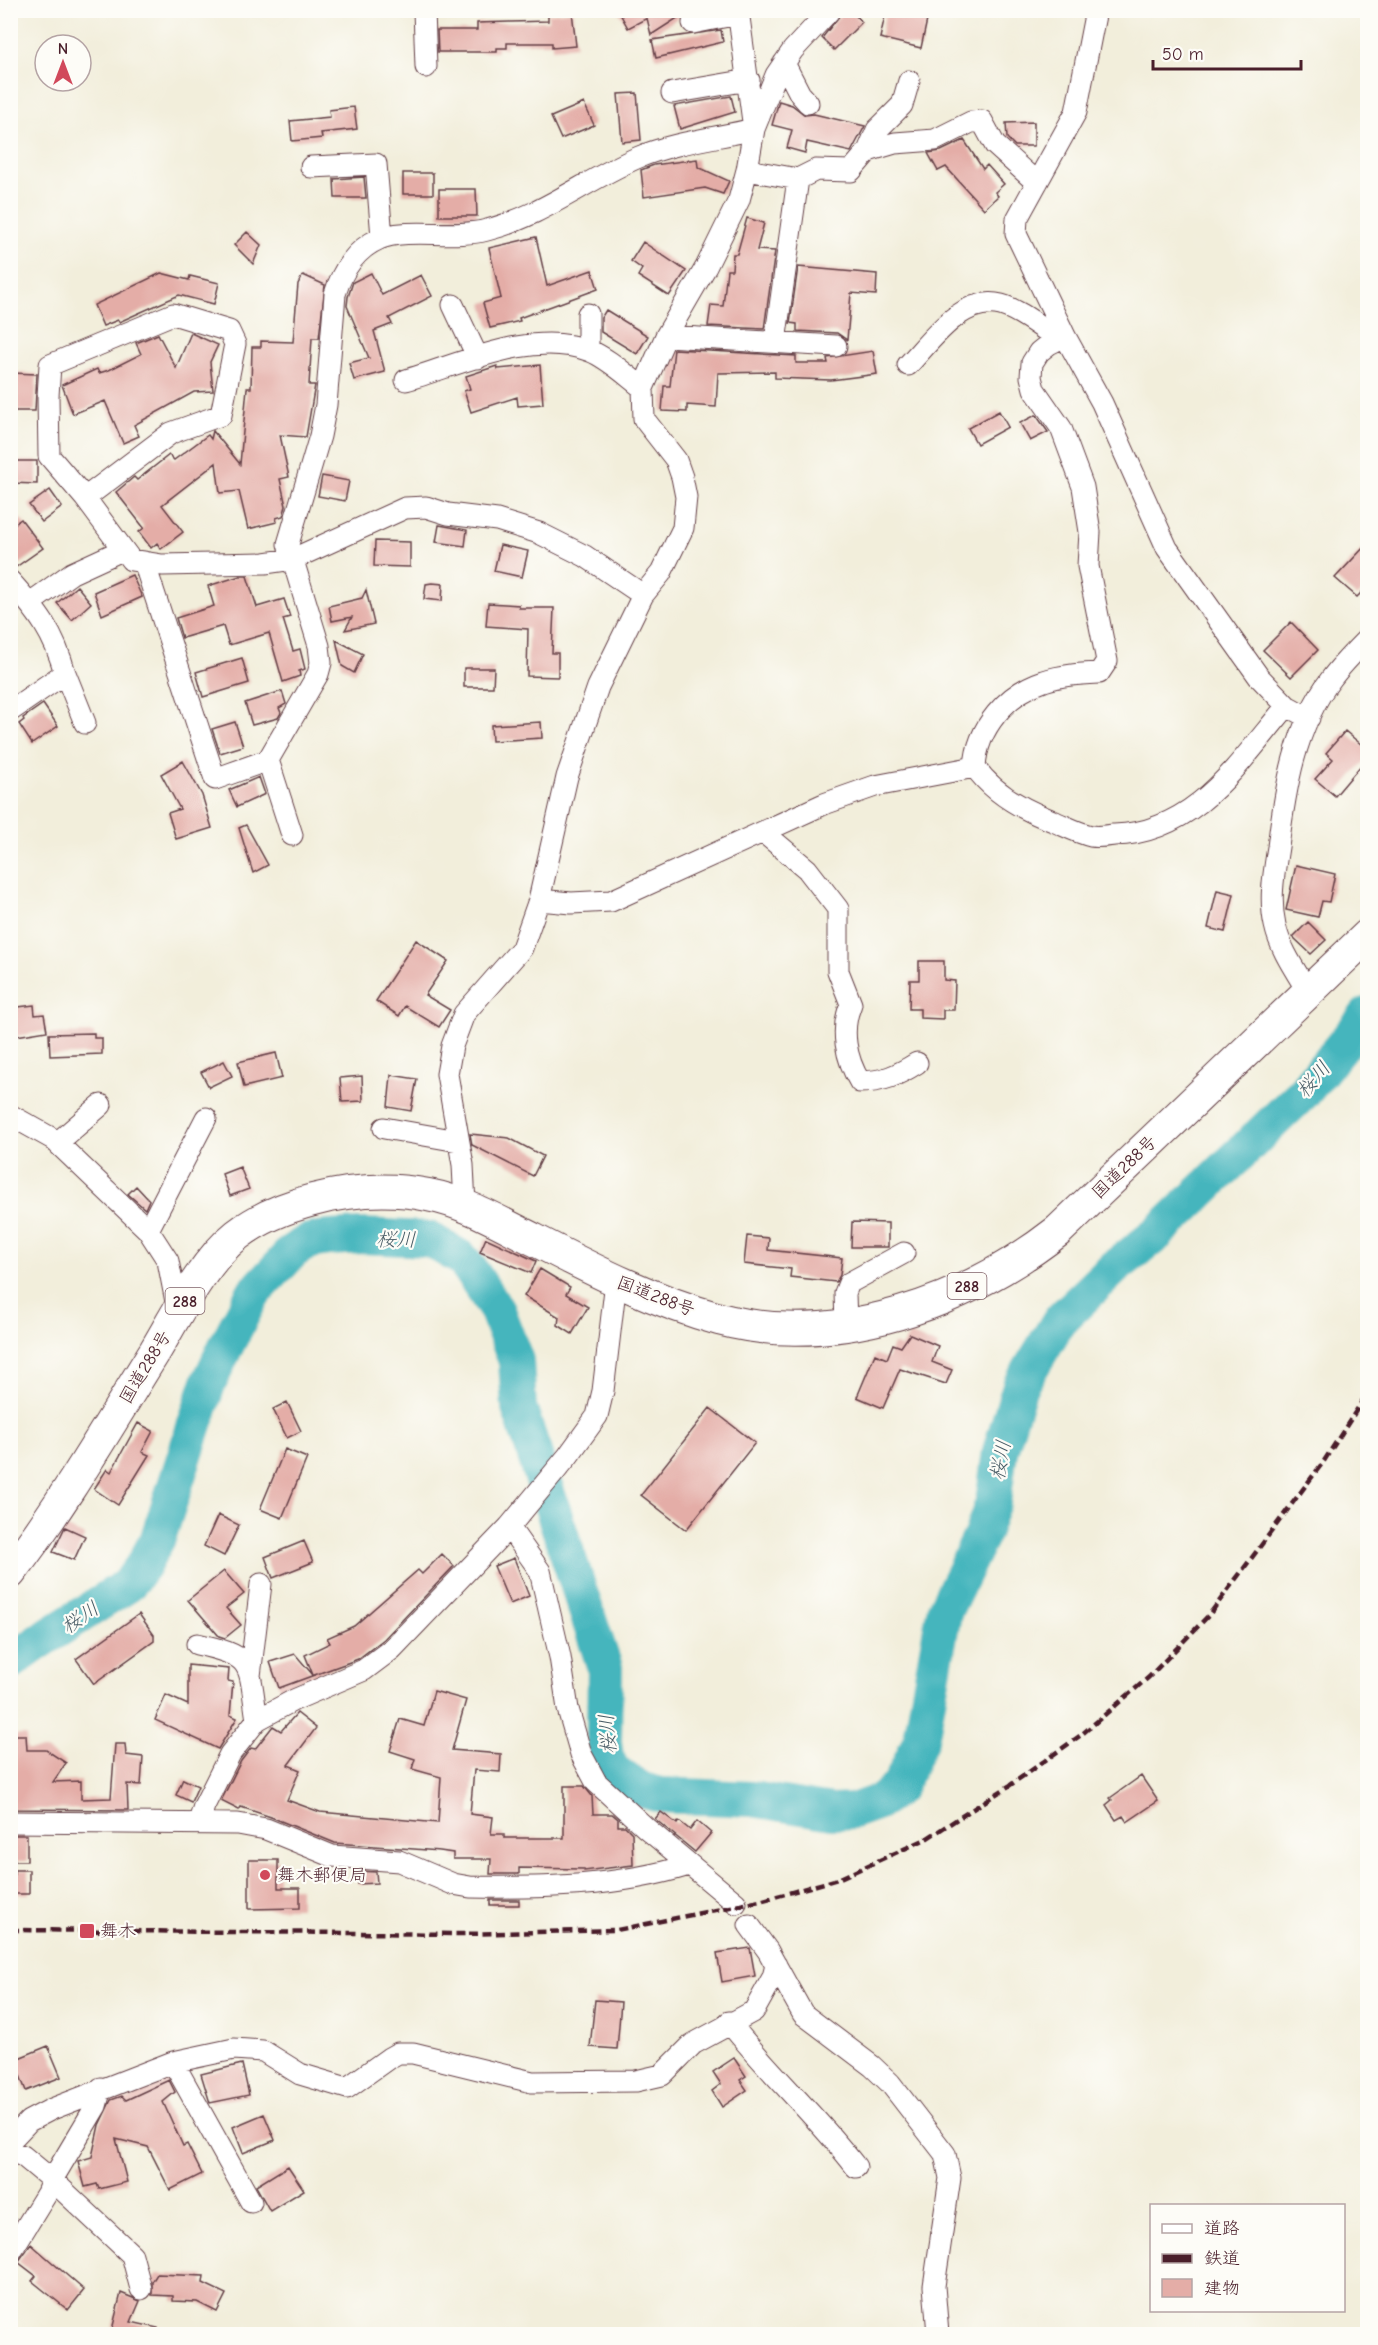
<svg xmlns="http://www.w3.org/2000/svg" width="1378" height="2345" viewBox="0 0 1378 2345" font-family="'Comic Neue','Klee One',sans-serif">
	<rect width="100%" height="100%" fill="#fdfcf7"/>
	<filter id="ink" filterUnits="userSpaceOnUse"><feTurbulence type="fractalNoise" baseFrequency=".0167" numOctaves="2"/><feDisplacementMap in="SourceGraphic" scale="12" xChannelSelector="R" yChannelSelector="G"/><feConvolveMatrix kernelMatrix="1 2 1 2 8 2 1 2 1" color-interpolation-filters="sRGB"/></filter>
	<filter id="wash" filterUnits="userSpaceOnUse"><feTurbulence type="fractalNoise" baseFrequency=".008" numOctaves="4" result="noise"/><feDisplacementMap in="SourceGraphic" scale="24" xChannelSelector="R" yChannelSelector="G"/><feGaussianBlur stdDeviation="1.35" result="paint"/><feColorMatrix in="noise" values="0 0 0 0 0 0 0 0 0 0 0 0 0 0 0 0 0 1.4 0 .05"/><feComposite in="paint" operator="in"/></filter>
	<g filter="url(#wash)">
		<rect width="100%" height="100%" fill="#f2eedb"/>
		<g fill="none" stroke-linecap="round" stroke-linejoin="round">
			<!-- river -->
			<path stroke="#45b5bd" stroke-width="36" d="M10 1663 39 1642 128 1585 144 1564 158 1538 207 1387 224 1350 253 1294 293 1251 309 1241 329 1238 361 1236 429 1239 461 1258 470 1269 497 1311 516 1361 519 1407 605 1668 604 1742 606 1757 613 1771 642 1790 661 1795 752 1799 832 1812 853 1811 881 1801 899 1787 921 1739 944 1612 981 1536 993 1502 1000 1451 1020 1386 1059 1321 1115 1267 1157 1234 1305 1091 1368 1014"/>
		</g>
		<g id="blocks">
			<!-- building -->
			<path fill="#e4ada7" d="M618 10H690L651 35 647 18 628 28Z
				M844 10H850L862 22 834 50 822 38Z
				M572 11 576 46 552 48V43H507V48H497V52H438L437 30H477V23L548 21V14Z
				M886 11 927 20 921 48 880 38Z
				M721 30 723 42 656 58 652 40Z
				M637 93 641 140 622 142 618 94Z
				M731 96 735 112 680 129 674 106Z
				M779 101 792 105 805 115 814 114 865 126 851 152 807 142 805 153 787 148 792 130 772 125Z
				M584 103 594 125 561 139 551 117Z
				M354 107 357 129 321 133 322 138 292 141 290 121 330 117 329 110Z
				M1034 122V146H1015L1007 138 1006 123Z
				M964 140 983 169 987 165 1004 184 995 192 998 196 984 209 946 167 938 171 928 153 941 151Z
				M697 159 698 167 729 181 723 194 705 188 644 197 641 170 654 165Z
				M403 173H433V194H403Z
				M364 177 366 198H335L334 179Z
				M439 189H476L477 216H439Z
				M747 218 764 223 757 250 775 251 764 329 708 326 711 305 723 306 727 270H732L733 254H737Z
				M247 232 261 245 253 264 234 245Z
				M536 237 547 286 592 270 598 289 519 318 520 321 490 328 483 303 501 298 489 248Z
				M643 242 686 271 669 296 638 276 642 269 631 261Z
				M798 267 877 274 876 295 851 293 847 340 837 333 797 331V324L790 323Z
				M161 273 189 280 190 276 219 283 214 304 179 295 119 322 118 320 103 326 94 305Z
				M371 273 382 295 421 275 432 296 389 318 392 324 374 331 385 372 354 380 349 363 369 358 347 306 348 297 353 282Z
				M303 275 325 285 319 338H312L309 385H315L306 437 280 435 289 477 280 479 286 506 283 516 276 518 277 522 248 529 239 491 220 493 216 463 162 505 183 532 161 549 157 543 151 548 139 532 144 528 116 492 134 477 137 480 169 455 174 460 208 435 211 439 213 431 240 464 247 388H251L252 347H261V341L293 342 298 284Z
				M606 310 648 336 637 354 601 332V318Z
				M191 333 218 345 210 362 213 391 194 392 134 425 139 436 123 443 105 401 73 414 62 385 97 369 99 373 109 370 141 354 136 343 158 334 176 368Z
				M674 349 796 356V363H828L827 358 873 351 877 374 831 380 775 378V372L718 373 716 407 687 405V412L662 411 664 386H670Z
				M540 365 543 404 518 406 517 397 471 412 464 391 470 389 466 376 497 366 498 369Z
				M10 373 37 374 35 411H13Z
				M999 411 1008 427 977 444 968 428Z
				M1036 415 1048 432 1030 441 1020 423Z
				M10 461H37V484L10 483Z
				M322 476 349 481 345 501 318 496Z
				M50 490 62 507 42 522 29 505Z
				M21 519 43 548 16 567 10 559V527Z
				M439 525 467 530 465 546 436 542Z
				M375 541 410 542V567L374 566Z
				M1368 543V586L1357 597 1335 578Z
				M500 545 528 551 522 577 494 571Z
				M132 575 142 597 102 615 94 592Z
				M240 576H247L257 607 284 599 290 617 283 619 293 651 300 649 305 669 299 671 300 676 283 682 269 633 229 645 223 626 182 638 176 618 214 606 208 586Z
				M432 583 443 584 442 601 424 599 426 584Z
				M77 586 91 603 72 620 57 603Z
				M366 590 374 624 345 630 352 617 332 621 329 606 362 598Z
				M488 603 519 605V608H554L552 653H558V677L527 676 528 629 486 626Z
				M1291 622 1318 650 1291 677 1263 650Z
				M336 640 363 654 354 673 342 666Z
				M242 658 249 683 203 697 196 672Z
				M464 668H494L493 687H464Z
				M282 691 286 704 279 708 281 713 278 718 252 725 245 703Z
				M43 704 58 726 32 744 19 724 24 720 23 718Z
				M235 722 243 746 220 753 212 729Z
				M541 722 542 738 492 741 491 725Z
				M1345 731 1368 750V757L1335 796 1315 779 1333 759 1326 753Z
				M183 761 202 795 212 828 176 839 168 813 180 809 161 774Z
				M259 777 265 794 237 807 229 790Z
				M246 825 268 865 253 873 239 828Z
				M1296 865 1335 874 1329 902 1322 901 1318 917 1286 910Z
				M1217 890 1234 894 1225 932 1208 928Z
				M1308 922 1326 940 1311 954 1293 937Z
				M416 940 448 961 425 995 450 1010 439 1027 405 1006 399 1016 376 1001Z
				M919 961H944V980L955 981 954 1010H943V1019L920 1018V1009H909L910 980H919Z
				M34 1005 35 1015 44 1014 47 1031 10 1037V1008Z
				M94 1033V1038H102V1054L50 1056 49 1034Z
				M276 1053 282 1078 244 1087 238 1062Z
				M224 1061 232 1076 209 1087 201 1072Z
				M391 1075 417 1079 411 1111 388 1107Z
				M362 1076 363 1101 342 1102 340 1078Z
				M470 1134 509 1138 543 1156 533 1176 472 1145Z
				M240 1167 249 1189 230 1196 222 1174Z
				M136 1186 149 1200 145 1209 128 1194Z
				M852 1222 888 1223V1247H851Z
				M747 1236 769 1238 768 1250 842 1258 840 1275 836 1282 790 1277 791 1269 744 1264Z
				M486 1238 536 1261 531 1273 480 1252Z
				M540 1269 570 1287 566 1294 588 1307 572 1334 558 1325 559 1317 524 1296Z
				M910 1334 938 1346 932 1362 952 1370 946 1384 900 1369 883 1408 857 1397 875 1354 887 1359 893 1344 901 1347Z
				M287 1402 301 1431 287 1438 273 1409Z
				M710 1408 755 1443 686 1530 641 1495Z
				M138 1423 153 1431 142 1452 149 1455 118 1505 94 1489 107 1469 111 1472Z
				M285 1449 307 1458 282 1518 260 1509Z
				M218 1515 239 1525 224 1556 204 1546Z
				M65 1527 85 1536 74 1560 53 1552Z
				M304 1541 313 1562 273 1578 265 1557Z
				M442 1554 454 1566 384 1639 358 1659 279 1688 270 1662 295 1654 313 1675 305 1655 330 1643 327 1638 354 1626 418 1570 422 1574Z
				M514 1558 529 1596 510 1604 494 1566Z
				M224 1571 244 1594 226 1608 241 1625 225 1638 219 1636 188 1600Z
				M139 1614 154 1635V1641L94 1684 76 1659Z
				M188 1665 229 1669 228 1681 233 1682 230 1715 237 1718 218 1749 155 1720 166 1695 188 1705Z
				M434 1691 466 1700 452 1750 501 1754 500 1772 474 1770 470 1814 493 1817 491 1834H504V1838H564V1786H584L592 1796 593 1814H612L618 1819V1826H625L632 1833 633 1865 584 1871V1869L519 1868V1874H490L491 1859H453V1853L440 1851 335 1843 271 1817 241 1807 239 1810 221 1801 241 1761 251 1748 255 1749 273 1726 281 1731 297 1713 316 1728 288 1765 300 1770 287 1800 320 1812 438 1823 441 1777 412 1769 415 1759 390 1751 400 1719 424 1726Z
				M10 1735H26L27 1750H46L66 1763 53 1782 81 1781V1799L111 1798 115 1744H125L126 1755 143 1757 141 1785 127 1784 128 1810 10 1809Z
				M1141 1776 1158 1801 1127 1822 1123 1816 1116 1820 1106 1805 1112 1800 1110 1798Z
				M183 1779 198 1786 191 1802 176 1795Z
				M661 1812 677 1824 679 1821 690 1830 697 1821 711 1833 695 1852 655 1819Z
				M11 1835H27V1861H11Z
				M249 1860H278V1888H300V1908L249 1909Z
				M14 1870H29V1894H14Z
				M358 1871 376 1872 377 1883 358 1884Z
				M490 1900H519V1905H490Z
				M750 1948 755 1976 722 1982 717 1953Z
				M595 2000 621 2002 617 2049 590 2047Z
				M48 2046 61 2077 26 2091 14 2060Z
				M734 2058 746 2076 740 2080 747 2090 722 2107 712 2091 721 2084 713 2072Z
				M242 2064 249 2095 210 2103 201 2074Z
				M169 2080 175 2092 163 2102 183 2146 187 2144 202 2174 170 2190 148 2147 116 2139 127 2182 99 2189 97 2184 85 2187 78 2161 92 2157 99 2125 111 2100 122 2096 126 2100Z
				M264 2114 275 2140 243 2153 233 2127Z
				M288 2166 304 2190 270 2211 256 2186Z
				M31 2244 84 2290 68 2310 32 2281 36 2276 18 2262Z
				M157 2274 204 2276 203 2283 226 2294 217 2312 197 2302 173 2301V2296L152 2295V2282Z
				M121 2293 140 2301 131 2322 158 2328V2334H111Z"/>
		</g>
	</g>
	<g filter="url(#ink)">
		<use href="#blocks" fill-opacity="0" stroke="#633e45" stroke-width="1.5"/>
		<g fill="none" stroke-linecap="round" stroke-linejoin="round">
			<defs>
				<path id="minor" d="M424 10 426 67
					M1096 10 1076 112 1017 219 1016 234 1065 336 1102 403 1167 548 1259 677 1287 706 1309 718
					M693 23 738 14
					M784 63 800 94 808 103
					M672 93 749 80
					M868 151 895 143 935 140 971 122 982 121 995 145 1037 183
					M311 167 376 164 382 237
					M747 170 798 179 816 170 851 171 868 151 877 130 902 105 909 81
					M453 305 478 358
					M173 314 229 331 235 344 221 415 171 433 85 498 49 456 48 396 50 365Z
					M666 336 836 346
					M1065 336 1049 344 1039 352 1032 363 1031 377 1034 389 1061 428 1083 487 1090 532 1088 566 1107 661 1099 673C1080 674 1061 675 1044 681 1007 693 977 728 975 767 993 793 1024 810 1053 821 1065 826 1078 833 1091 836 1098 837 1107 836 1114 835 1196 833 1239 762 1287 706
					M775 342 798 179
					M588 350V314
					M908 365C931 341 962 295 1001 305 1020 310 1041 328 1057 338
					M406 380C462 364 532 329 590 351 608 358 627 376 643 388
					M85 498 131 560 162 565 265 563 293 559 405 508 426 507 448 514 497 520 539 533 585 556 643 595
					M144 562 215 779 268 760 318 674 321 663 319 646 288 544 320 436 326 405 335 294C342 271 356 249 379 239 405 227 454 239 487 230 543 216 587 179 639 157 675 142 717 138 754 129L776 75 793 50 830 10
					M10 581C38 612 54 633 65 673L10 711
					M30 603 72 573 122 550
					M65 673 85 723
					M268 760 292 835
					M763 832 807 869 838 909V971L851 1004C840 1030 846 1059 860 1082 883 1082 898 1075 917 1063
					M539 900 571 903 611 901 824 804 875 786 975 767
					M1307 990C1295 970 1280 949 1275 925 1269 899 1274 873 1278 847 1285 790 1295 726 1331 679 1342 664 1355 651 1368 638
					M10 1115 53 1139 148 1230 168 1261 178 1312
					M384 1128 458 1141
					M57 1143 101 1105
					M465 1205 463 1165 447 1074 452 1046 464 1014 522 948 539 900 567 777 598 687 643 595 661 573 683 528 686 497 682 477 676 460 644 419 643 388 666 336 706 267 739 200 747 170 754 129 738 10
					M148 1230 206 1118
					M846 1325 845 1293 849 1283 904 1253
					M509 1527 540 1571 560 1657 568 1709 581 1754 596 1782 646 1828 736 1903
					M197 1644C256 1657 248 1663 257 1720
					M250 1676 261 1584
					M10 1822 238 1824 266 1829 332 1856 399 1861 453 1884 470 1887C544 1888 618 1887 689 1865
					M199 1822 204 1806 230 1754 257 1720 294 1700 364 1670 392 1649 509 1527 568 1456 597 1416 603 1391 616 1281
					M749 1925 768 1951 803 2014 872 2066 890 2083 945 2154 950 2178 934 2286 938 2334
					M729 2022C769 2073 817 2116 856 2167
					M173 2062 234 2049 263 2051 300 2074 347 2088 389 2058 398 2053H413L532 2082 636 2081 662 2075 693 2044 754 2011 773 1977 776 1965
					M101 2088 96 2106 52 2180 132 2255 141 2289
					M10 2141 29 2121 52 2109 173 2062 251 2202
					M10 2151 23 2156 52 2180 47 2193 10 2253"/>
				<path id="highway" d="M10 1573C64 1503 108 1426 155 1351 177 1314 203 1262 237 1235 259 1218 286 1207 313 1200 351 1190 389 1187 428 1195 466 1202 500 1223 535 1240 595 1271 654 1301 719 1319 836 1350 966 1303 1058 1231L1368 935"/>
			</defs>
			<!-- minor casing -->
			<use href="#minor" stroke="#633e45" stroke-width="23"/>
			<!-- highway casing -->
			<use href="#highway" stroke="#633e45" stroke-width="34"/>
			<!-- minor -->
			<use href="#minor" stroke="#fff" stroke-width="21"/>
			<!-- highway -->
			<use href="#highway" stroke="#fff" stroke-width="32"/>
			<!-- rail -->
			<path stroke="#4a1f2b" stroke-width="4.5" stroke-dasharray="9 4.5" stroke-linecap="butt" d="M10 1930 464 1934 617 1930 760 1901 838 1879 926 1839 1009 1786 1081 1735 1149 1677 1209 1615 1324 1461 1368 1392"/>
		</g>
	</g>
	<!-- markers -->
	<g fill="#d1495b" stroke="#fdfcf7" stroke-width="2">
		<circle cx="265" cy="1875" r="6"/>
		<rect x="79" y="1923" width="16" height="16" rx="3"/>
	</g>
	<g text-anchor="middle" stroke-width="4.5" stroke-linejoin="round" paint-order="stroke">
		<!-- shield labels -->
		<g fill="#fdfcf7" stroke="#806168" stroke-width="1.5">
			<rect x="947.5" y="1273" width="39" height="26" rx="4.5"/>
			<rect x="165.5" y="1288" width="39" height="26" rx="4.5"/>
		</g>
		<g font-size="16" font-weight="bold" fill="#4a1f2b">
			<text x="967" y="1292">288</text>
			<text x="185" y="1307">288</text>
		</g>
		<!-- street labels -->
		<g font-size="18" fill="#4a1f2b" stroke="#fdfcf7">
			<text transform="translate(1124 1167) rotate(-44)" y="6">国道288号</text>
			<text transform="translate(656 1296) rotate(21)" y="6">国道288号</text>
			<text transform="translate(145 1367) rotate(-59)" y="6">国道288号</text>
		</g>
		<!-- poi labels -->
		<g font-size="18" fill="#4a1f2b" stroke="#fdfcf7" text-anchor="start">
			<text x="277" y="1881">舞木郵便局</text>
			<text x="100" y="1937">舞木</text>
		</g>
		<!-- water labels -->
		<g font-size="20" font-style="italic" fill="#485b65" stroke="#fdfcf7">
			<text transform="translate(1313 1079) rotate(-49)" y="7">桜川</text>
			<text transform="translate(396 1239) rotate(1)" y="7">桜川</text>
			<text transform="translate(1000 1460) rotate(-79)" y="7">桜川</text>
			<text transform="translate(80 1617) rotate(-34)" y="7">桜川</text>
			<text transform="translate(607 1734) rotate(-94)" y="7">桜川</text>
		</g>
	</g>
	<!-- margin -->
	<rect width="1378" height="2345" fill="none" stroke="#fdfcf7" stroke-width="36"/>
	<!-- legend -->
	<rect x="1150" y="2204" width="195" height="108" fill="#fdfcf7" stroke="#b5a4a5" stroke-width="1.5"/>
	<rect x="1162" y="2224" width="30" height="9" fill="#ffffff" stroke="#b5a4a5" stroke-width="1.5"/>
	<text x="1204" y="2234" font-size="18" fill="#4a1f2b">道路</text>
	<rect x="1162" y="2254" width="30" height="9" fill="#4a1f2b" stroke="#b5a4a5" stroke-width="1.5"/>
	<text x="1204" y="2264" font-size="18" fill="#4a1f2b">鉄道</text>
	<rect x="1162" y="2279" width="30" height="18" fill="#e4ada7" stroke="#b5a4a5" stroke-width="1.5"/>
	<text x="1204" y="2294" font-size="18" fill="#4a1f2b">建物</text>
	<!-- north arrow -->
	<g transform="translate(63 63)"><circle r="28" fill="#fdfcf7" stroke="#b5a4a5" stroke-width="1.5"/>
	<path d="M0-4.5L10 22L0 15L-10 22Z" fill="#d1495b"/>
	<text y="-9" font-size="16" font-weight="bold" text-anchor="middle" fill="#4a1f2b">N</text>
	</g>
	<!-- scale -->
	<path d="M1153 60v9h148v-9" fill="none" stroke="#4a1f2b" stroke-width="3"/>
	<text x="1162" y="60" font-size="18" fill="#4a1f2b" stroke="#fdfcf7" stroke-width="4.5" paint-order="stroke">50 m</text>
</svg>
